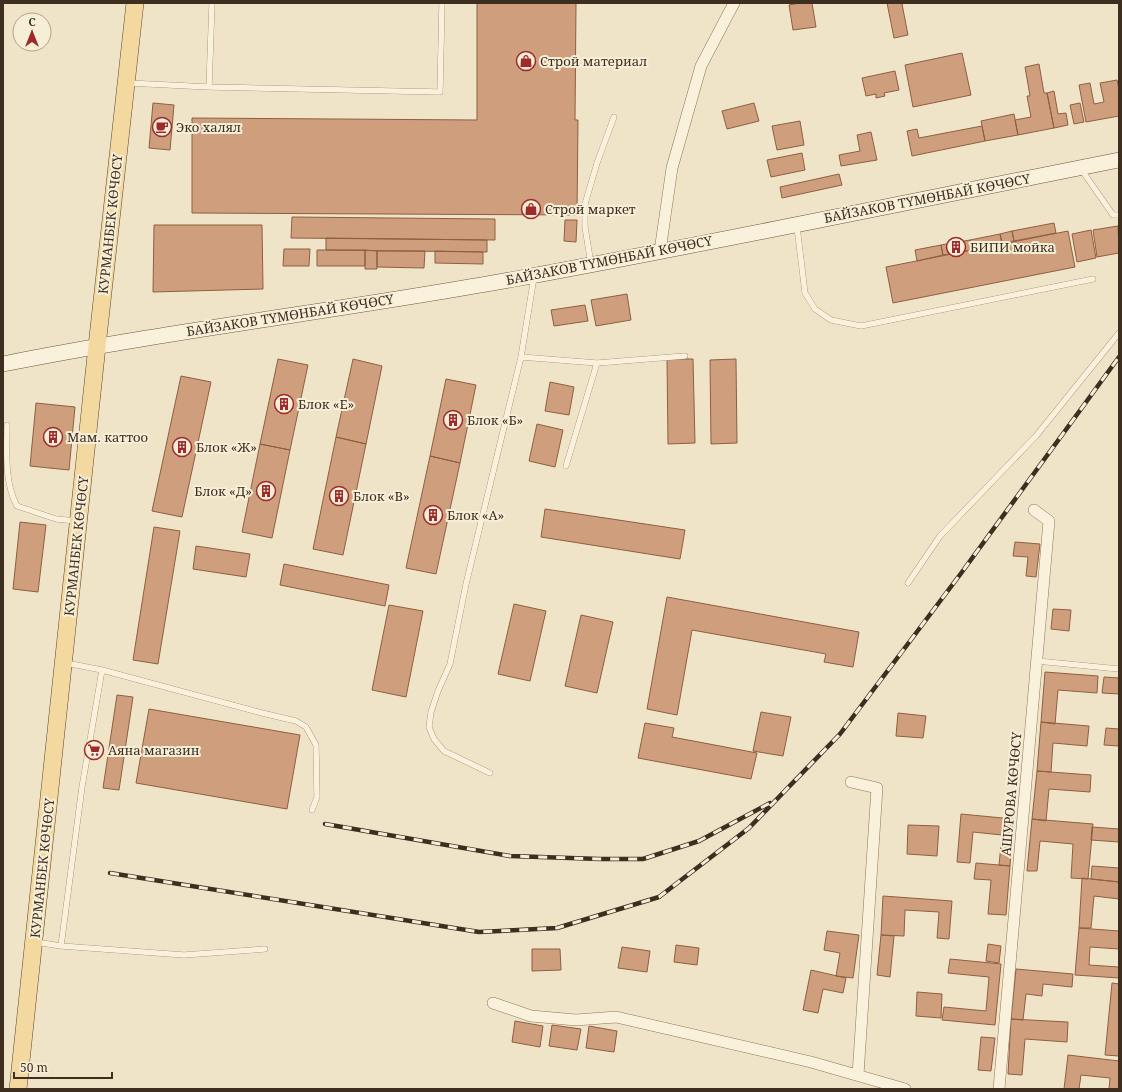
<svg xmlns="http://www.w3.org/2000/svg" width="1122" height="1092" viewBox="0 0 1122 1092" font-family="'Noto Serif',serif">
	<rect width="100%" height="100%" fill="#f0e4c8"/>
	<!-- building -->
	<path fill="#cf9f7d" stroke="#8d5f41" d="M477 3H576L575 120H578L577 215 192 213V118L477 120Z
		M800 3H812L816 27 793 30 789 5Z
		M887 3H906L902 4 908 35 894 38Z
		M962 53 971 95 913 107 905 65Z
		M1039 64 1044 93H1047L1054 128 1018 135 1015 120 1031 117 1027 96H1030L1025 67Z
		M895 71 899 90 884 93 885 96 876 98V94L866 96 862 78Z
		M1117 80 1119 89V116L1086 122 1079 85 1090 83 1094 104 1104 102 1100 83Z
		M1054 91 1058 114 1066 113 1068 125 1054 128 1047 93Z
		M153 103 174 105 170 150 149 148Z
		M754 103 759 121 727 129 722 111Z
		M1080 103 1084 122 1074 124 1070 105Z
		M1014 114 1018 135 985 141 981 121Z
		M800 121 804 145 777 150 772 126Z
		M982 126 985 141 912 156 907 131 917 129 919 138Z
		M871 132 877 160 841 166 839 155 860 151 857 135Z
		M802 153 805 170 771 177 767 160Z
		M839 174 842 185 782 198 780 187Z
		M292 217 495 219V240L291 238Z
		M565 220H577L576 242 564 241Z
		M1054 223 1056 233 1014 241 1012 231Z
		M154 225H262L263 289 153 292Z
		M1118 226 1119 253 1097 257 1093 230Z
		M1091 230 1096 258 1077 262 1072 234Z
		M1012 231 1014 241 1002 243 1000 234Z
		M1068 231 1075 267 893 303 886 267Z
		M1000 234 1002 243 972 250 970 240Z
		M326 238 487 240V252L326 250Z
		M970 240 972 250 943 255 941 245Z
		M941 245 943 255 917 261 915 250Z
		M284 249H310L309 266H283Z
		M317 250H365V266H317Z
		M365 250 377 251V269H365Z
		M377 251H425L424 268 377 267Z
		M435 251 483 252V264L435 263Z
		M627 294 631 320 596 326 591 300Z
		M585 305 588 321 554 326 551 310Z
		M278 359 308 365 290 450 260 444Z
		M353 359 382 366 366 444 336 437Z
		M667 359H693L695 443 668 444Z
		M736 359 737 443 711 444 710 360Z
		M181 376 211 382 182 517 152 511Z
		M446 379 476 385 460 463 430 456Z
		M550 382 574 387 569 415 545 411Z
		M36 403 75 407 69 470 30 466Z
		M537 424 563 430 555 467 529 461Z
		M336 437 366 444 343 555 313 549Z
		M260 444 290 450 272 538 242 532Z
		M430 456 460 463 436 574 406 568Z
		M545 509 685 530 680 559 541 537Z
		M20 522 46 525 38 592 13 589Z
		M154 527 180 531 158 664 133 660Z
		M1015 542 1040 544 1036 577 1026 576 1028 557 1013 556Z
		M196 546 250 554 246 577 193 569Z
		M284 564 389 585 385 606 280 585Z
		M667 597 859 632 853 667 824 662 826 654 692 630 677 715 647 709Z
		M514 604 546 611 530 681 498 674Z
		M389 605 423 611 406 697 372 690Z
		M1053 609 1071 610 1069 631 1051 629Z
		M581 615 613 622 597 693 565 686Z
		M1045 672 1098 676 1097 693 1058 690 1055 724 1041 722Z
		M1104 677 1119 678V694L1102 693Z
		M117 695 133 697 119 790 103 788Z
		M149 709 300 735 287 809 136 783Z
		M761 712 791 717 783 756 753 751Z
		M898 713 926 716 923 738 896 736Z
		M1041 722 1089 726 1087 746 1053 743 1051 772 1037 771Z
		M645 723 674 728 672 737 757 753 751 779 638 758Z
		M1106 728 1119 729V746L1104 745Z
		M1037 771 1091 775 1090 792 1049 789 1046 821 1032 819Z
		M961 814 1013 819 1010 866 999 865 1002 835 973 832 970 863 957 862Z
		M1032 819 1093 824 1088 879 1071 878 1073 844 1040 841 1037 871H1027Z
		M908 825 939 826 937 856 907 854Z
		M1092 827 1119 829V842L1091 840Z
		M976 863 1010 866 1006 915 988 914 991 880 974 879Z
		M1092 866 1119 868V882L1091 879Z
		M1082 878 1119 882V899L1094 896 1091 928H1079Z
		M883 896 952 901 949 939 937 938 939 912 905 910 904 936 881 935Z
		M1079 928 1119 931V949L1090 947 1089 965 1119 967V978L1075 975Z
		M827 931 859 935 853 978 836 976 840 953 824 950Z
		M881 935 894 936 890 977 877 975Z
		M988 944 1001 946 999 963 986 961Z
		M676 945 699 948 697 965 674 962Z
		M622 947 650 951 647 972 618 968Z
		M532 949H560L561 970 532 971Z
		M950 959 1001 964 995 1025 942 1020 944 1007 986 1011 989 977 948 973Z
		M1016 969 1073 974 1072 987 1043 984 1042 996 1026 994 1023 1020 1011 1019Z
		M811 970 846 978 843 993 823 989 818 1013 803 1010Z
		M1112 983 1119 984V1056L1105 1055Z
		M917 992 942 994 941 1018 916 1016Z
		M1011 1019 1068 1022 1067 1042 1025 1039 1022 1075 1008 1074Z
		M515 1021 543 1026 540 1047 512 1042Z
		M552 1025 581 1029 577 1050 549 1046Z
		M589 1026 617 1031 614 1052 586 1048Z
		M981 1037 995 1038 991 1071 978 1070Z
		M1068 1055 1119 1061V1089H1109L1110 1078 1081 1075 1079 1089H1064Z"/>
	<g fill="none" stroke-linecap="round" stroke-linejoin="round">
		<defs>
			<path id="service" d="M128 83 209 87 440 92 442 3
				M209 87 212 3
				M1081 169 1113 215H1119
				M797 227 805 293 815 309 831 320 861 326 1093 279
				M591 264 585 227V204L597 163 614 117
				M521 357 597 363 685 356
				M7 425C7 452 4 482 17 506L56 519 77 521
				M566 466 597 363
				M908 583 940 536 1036 436 1119 333
				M1037 661 1119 669
				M66 663 102 670 262 713 296 721 306 727 316 745 317 797 312 810
				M490 773 444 751 434 739 429 727 431 712 438 691 450 664 466 584 521 357 534 277
				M36 942 61 946 184 955 265 949
				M61 946 82 787 102 670"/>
			<path id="minor" d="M660 251 672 168 701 66 734 3
				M851 782 877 788 858 1075
				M493 1003 531 1016 576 1020 616 1017 811 1062 905 1089
				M999 1089 1049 521 1034 510"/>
			<path id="secondary" d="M3 364C173 330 345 310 515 279 717 242 918 200 1119 160"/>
			<path id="primary" d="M18 1089 97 346 135 3"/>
		</defs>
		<!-- service casing -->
		<use href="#service" stroke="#8d765c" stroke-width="6"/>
		<!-- minor casing -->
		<use href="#minor" stroke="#8d765c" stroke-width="12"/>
		<!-- secondary casing -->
		<use href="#secondary" stroke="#6f573f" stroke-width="16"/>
		<!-- primary casing -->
		<use href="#primary" stroke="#5b4430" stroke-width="18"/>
		<!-- service -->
		<use href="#service" stroke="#faf1dc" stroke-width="5.5"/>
		<!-- minor -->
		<use href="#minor" stroke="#faf1dc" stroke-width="11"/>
		<!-- secondary -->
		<use href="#secondary" stroke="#faf1dc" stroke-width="15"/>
		<!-- primary -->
		<use href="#primary" stroke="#f3d9a0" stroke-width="17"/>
		<defs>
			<path id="rail" d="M325 824 510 856 600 859H643L699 841 770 803
				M110 873 479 932 557 928 659 897 749 828 840 734 962 572 1119 357"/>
		</defs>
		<!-- rail casing -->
		<use href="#rail" stroke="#3d2e20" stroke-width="4.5"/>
		<!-- rail -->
		<use href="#rail" stroke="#f7eed8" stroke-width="3" stroke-dasharray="9" stroke-linecap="butt"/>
	</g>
	<!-- icons -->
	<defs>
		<symbol id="shop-ring" viewBox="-11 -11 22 22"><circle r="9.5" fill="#f7eed8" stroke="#9e2a2b" stroke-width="1.5"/><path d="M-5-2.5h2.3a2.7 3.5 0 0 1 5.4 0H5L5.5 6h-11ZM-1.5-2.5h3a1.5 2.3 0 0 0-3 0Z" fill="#9e2a2b"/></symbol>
		<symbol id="cafe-ring" viewBox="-11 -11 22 22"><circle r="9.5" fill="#f7eed8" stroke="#9e2a2b" stroke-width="1.5"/><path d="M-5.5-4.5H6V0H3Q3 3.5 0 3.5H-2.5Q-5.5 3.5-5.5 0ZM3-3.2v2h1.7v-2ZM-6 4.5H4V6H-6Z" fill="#9e2a2b"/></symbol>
		<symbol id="building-ring" viewBox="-11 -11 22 22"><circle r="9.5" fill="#f7eed8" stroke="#9e2a2b" stroke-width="1.5"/><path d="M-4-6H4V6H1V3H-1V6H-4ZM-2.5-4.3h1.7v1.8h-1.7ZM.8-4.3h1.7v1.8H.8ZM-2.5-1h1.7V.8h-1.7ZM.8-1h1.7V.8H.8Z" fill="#9e2a2b"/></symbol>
		<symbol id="supermarket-ring" viewBox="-11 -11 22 22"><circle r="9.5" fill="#f7eed8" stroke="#9e2a2b" stroke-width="1.5"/><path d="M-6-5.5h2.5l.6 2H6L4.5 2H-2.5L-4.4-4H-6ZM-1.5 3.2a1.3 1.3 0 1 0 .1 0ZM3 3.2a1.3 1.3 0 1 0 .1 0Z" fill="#9e2a2b"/></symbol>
	</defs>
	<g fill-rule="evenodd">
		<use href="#shop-ring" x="515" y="50" width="22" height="22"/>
		<use href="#cafe-ring" x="151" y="116" width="22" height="22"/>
		<use href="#shop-ring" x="520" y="198" width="22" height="22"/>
		<use href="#building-ring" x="945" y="236" width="22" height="22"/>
		<use href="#building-ring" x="273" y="393" width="22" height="22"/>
		<use href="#building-ring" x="442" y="409" width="22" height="22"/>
		<use href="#building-ring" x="42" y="426" width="22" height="22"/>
		<use href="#building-ring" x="171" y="436" width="22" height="22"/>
		<use href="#building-ring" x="255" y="480" width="22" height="22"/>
		<use href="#building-ring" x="328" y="485" width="22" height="22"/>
		<use href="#building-ring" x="422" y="504" width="22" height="22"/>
		<use href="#supermarket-ring" x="83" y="739" width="22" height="22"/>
	</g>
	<g text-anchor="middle" stroke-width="4" stroke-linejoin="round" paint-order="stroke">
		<!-- poi labels -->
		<g font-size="13" fill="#3d2e20" stroke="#f7eed8" text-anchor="start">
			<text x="540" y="66">Строй материал</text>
			<text x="176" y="132">Эко халял</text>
			<text x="545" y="214">Строй маркет</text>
			<text x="970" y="252">БИПИ мойка</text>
			<text x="298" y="409">Блок «Е»</text>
			<text x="467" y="425">Блок «Б»</text>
			<text x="67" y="442">Мам. каттоо</text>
			<text x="196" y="452">Блок «Ж»</text>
			<text x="252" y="496" text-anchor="end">Блок «Д»</text>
			<text x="353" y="501">Блок «В»</text>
			<text x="447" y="520">Блок «А»</text>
			<text x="108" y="755">Аяна магазин</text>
		</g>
		<!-- street labels -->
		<g font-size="13" fill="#3d2e20" stroke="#f7eed8">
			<text transform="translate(927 198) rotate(-11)" y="5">БАЙЗАКОВ ТҮМӨНБАЙ КӨЧӨСҮ</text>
			<text transform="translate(110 224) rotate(-84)" y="5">КУРМАНБЕК КӨЧӨСҮ</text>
			<text transform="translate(609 260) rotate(-11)" y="5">БАЙЗАКОВ ТҮМӨНБАЙ КӨЧӨСҮ</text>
			<text transform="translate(290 315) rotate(-9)" y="5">БАЙЗАКОВ ТҮМӨНБАЙ КӨЧӨСҮ</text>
			<text transform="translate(76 546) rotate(-84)" y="5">КУРМАНБЕК КӨЧӨСҮ</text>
			<text transform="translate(1011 794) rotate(-85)" y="5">АШУРОВА КӨЧӨСҮ</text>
			<text transform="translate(42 868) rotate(-84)" y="5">КУРМАНБЕК КӨЧӨСҮ</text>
		</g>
	</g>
	<!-- border -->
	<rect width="1122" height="1092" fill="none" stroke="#3d2e20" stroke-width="8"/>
	<!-- north arrow -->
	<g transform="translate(32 32)"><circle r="19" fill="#f7eed8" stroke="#ada18e"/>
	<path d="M0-3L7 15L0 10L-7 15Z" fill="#9e2a2b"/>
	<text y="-6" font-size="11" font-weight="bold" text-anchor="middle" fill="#3d2e20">С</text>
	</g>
	<!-- scale -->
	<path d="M14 1072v6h98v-6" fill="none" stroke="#3d2e20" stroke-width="2"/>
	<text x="20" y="1072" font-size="12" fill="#3d2e20" stroke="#f7eed8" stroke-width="3" paint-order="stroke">50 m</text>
</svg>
